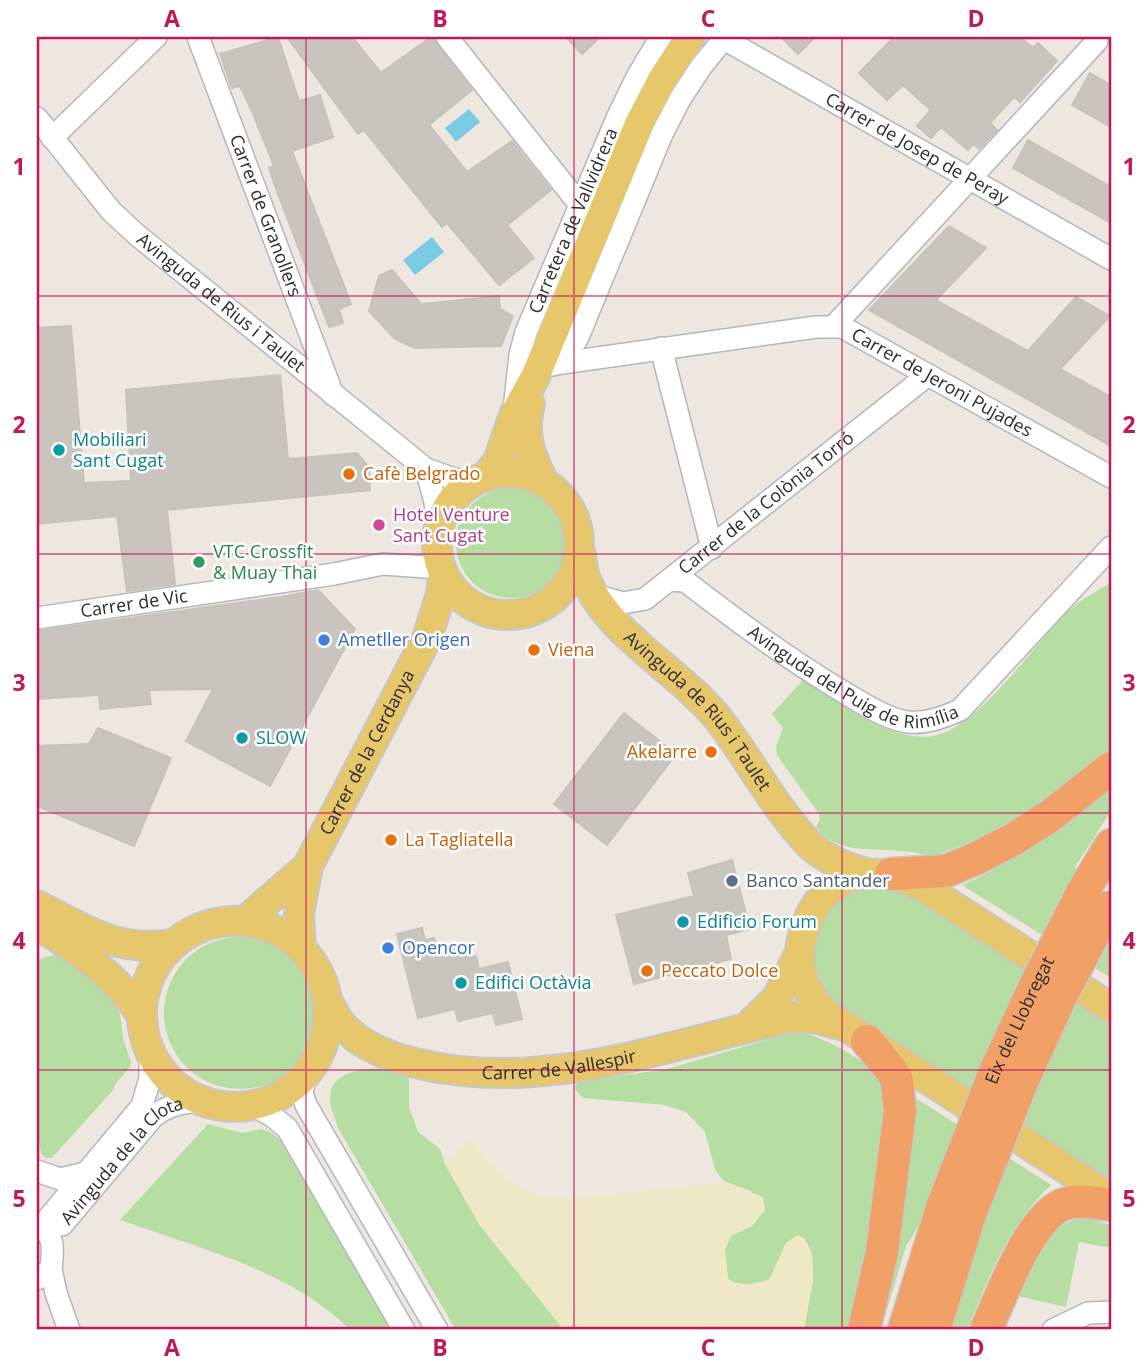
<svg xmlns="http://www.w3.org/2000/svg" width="1148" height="1367" viewBox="0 0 1148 1367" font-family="'Open Sans',sans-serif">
	<rect width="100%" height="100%" fill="#ede7e0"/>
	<!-- green -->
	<path fill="#b7dea2" d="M456 543a55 55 0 1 1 110 0a55 55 0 1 1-110 0Z
		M1111 582V754L1098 767 1003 828 935 856C923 856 914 851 902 851 873 848 835 854 816 827L820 819 819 814 777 755 776 746 783 728 772 714 803 680C840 702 878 735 924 737 971 739 1034 644 1067 612 1079 600 1097 592 1111 582Z
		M1111 782V811L1075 867 1079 875 1111 909V978L962 885C1018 861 1064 820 1111 782Z
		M867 885 906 892 928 905 1111 1022V1182L845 1009C840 1004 834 999 829 994 809 968 810 927 833 903 842 895 856 890 867 885Z
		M164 1013a76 76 0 1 1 152 0a76 76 0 1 1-152 0Z
		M56 954C74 969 108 989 118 1010 122 1017 121 1028 123 1037 130 1068 140 1057 115 1084L114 1089 52 1158H46L41 1154 37 1125V960Z
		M797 1031C820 1036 864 1057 878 1078 885 1088 884 1104 884 1116L858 1330H804L813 1280 812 1253C785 1270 761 1294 728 1280L725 1249 731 1236 752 1226 751 1191 723 1181 715 1169 705 1132 686 1112 664 1105 583 1098 574 1088 578 1082 667 1069Z
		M382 1068 409 1077V1107L418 1132 440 1149 445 1164 479 1224 564 1330H456L338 1128C336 1119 330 1109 330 1100 328 1072 361 1069 382 1068Z
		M914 1097 1051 1185C1008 1226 989 1276 967 1330H952L987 1213 935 1186 920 1224 906 1246 881 1330H875Z
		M208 1124 242 1133 262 1129 271 1132 281 1141 294 1164 300 1162 383 1307 391 1330H350C293 1271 195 1247 120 1220Z
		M1090 1219 1111 1225V1248L1079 1242 1066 1307 1017 1296 1051 1230 1074 1220Z"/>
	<!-- sand -->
	<path fill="#efe8c6" d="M469 1139 507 1179 528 1191 548 1198H582L718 1183 723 1181 763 1197 765 1210 752 1226 731 1236 725 1249 728 1279 742 1286 769 1280 786 1243 798 1235 804 1238 812 1253 813 1280 804 1330H564L479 1224 445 1164Z"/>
	<!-- water -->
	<path fill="#7ccbe5" d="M469 109 480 122 456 142 445 128Z
		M432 237 444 252 415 275 403 260Z"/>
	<!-- building -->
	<path fill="#c9c5be" stroke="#c8c3ba" stroke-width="2" d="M278 37 299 101 320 95 333 137 292 151 351 304 339 309 343 323 329 327 278 194 269 168 274 166 251 109 240 86 232 88 220 54Z
		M287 37H352L381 73 431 37 472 90 429 125 467 172 512 141 551 190 507 225 534 258 499 285 447 223 442 227 364 130 358 134Z
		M566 37H600L582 54Z
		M781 37H815L798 54Z
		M894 37H1020L1033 48 1038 43 1057 61 1020 102 1014 97 990 123 997 130 979 149 973 144 968 150 941 127 931 138 917 126 931 110 903 85 887 100 859 73Z
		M1090 73 1111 85V127L1072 105Z
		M1028 140 1111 187V223L1013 168Z
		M949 226 986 248 936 300 1028 351 1076 297 1110 316 1060 369 1111 397V446L869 310Z
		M392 270 421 304 499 296 500 309 513 316 501 346 415 348 395 339 369 311 379 276Z
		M71 326 84 483 131 481 126 390 280 375 288 459 357 453 369 467 370 490 167 510 175 584 127 591 117 516 37 524V328Z
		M318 590 355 629 270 786 186 741 213 689 149 690 151 704 100 709 99 695 37 699V631L280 597Z
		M624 713 676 754 607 845 554 804Z
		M98 728 171 758 134 846 37 806V746L89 744Z
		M732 860 750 929 726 935 731 959 634 984 616 915 694 896 688 873Z
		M422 928 425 940 434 938 438 952 466 945 469 958 476 956 479 969 508 962 522 1019 496 1025 493 1013 458 1021 455 1009 418 1018 397 934Z"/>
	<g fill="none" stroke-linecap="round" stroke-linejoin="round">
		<defs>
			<g id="minor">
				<path id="s1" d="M198 37 333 395"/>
				<path d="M447 37 580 205"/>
				<path id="s2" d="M724 39 1111 259"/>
				<path id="s3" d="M37 118 111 211 137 235 426 469 454 479 472 482"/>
				<path d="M52 138 156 37"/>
				<path d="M834 326 1097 41"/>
				<path d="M661 348 712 548"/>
				<path id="s4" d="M555 364 816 327H842L1111 477"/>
				<path d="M553 365 572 347 578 337 662 134 680 99 701 67 725 37"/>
				<path id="s5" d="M514 410 520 355 526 332 618 116 637 77 661 37"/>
				<path d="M426 469 435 502 438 529"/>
				<path id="s6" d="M669 580 685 581C737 621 788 659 845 693 864 704 886 719 908 722 926 724 944 717 960 710L1111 547"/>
				<path id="s7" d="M595 595 623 603 645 599 928 375"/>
				<path id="s8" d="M37 618 334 574 383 564 440 568"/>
				<path d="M305 1077 302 1093 306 1105 437 1330"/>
				<path d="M253 1105 272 1116 287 1128 404 1330"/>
				<path d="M37 1171 60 1179 86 1173"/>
				<path id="s9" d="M62 1225 153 1117C167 1105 184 1102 202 1101"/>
				<path d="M37 1226C56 1233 53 1252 51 1269L37 1279"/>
				<path d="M41 1227 142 1106 150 1078V1053"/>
				<path d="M51 1269 56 1293 69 1330"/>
				<path d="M1053 1330 1088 1313 1111 1312"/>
			</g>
			<g id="major">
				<path d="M530 404C522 434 530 454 543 481"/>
				<circle cx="508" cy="544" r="71"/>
				<path d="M487 475 498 461 514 415 536 375 639 124 663 78 690 37"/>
				<path id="s10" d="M580 551C582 560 582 569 585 577 606 633 678 670 716 716 749 757 773 807 810 845 826 860 846 867 866 873"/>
				<path d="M37 905C84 929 117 953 172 944"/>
				<circle cx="235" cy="1014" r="93"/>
				<path d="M245 921 308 866"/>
				<path d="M37 925C76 948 117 976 141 1015"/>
				<path id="s11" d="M301 947 299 914 308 866 427 638 441 594 443 573"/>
				<path id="s12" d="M327 1001C332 1008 336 1017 341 1024 361 1046 387 1056 415 1063 543 1095 669 1044 793 1017L818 1019 840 1025"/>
				<path d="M1111 1008 925 888C874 860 822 873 804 931 794 965 802 990 827 1014L1111 1198"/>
				<path d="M748 1026 777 998 798 956"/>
			</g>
			<path id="highway" d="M891 874 946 871 975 859 1014 839 1050 816 1111 768
				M1082 893 1111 845
				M864 1330 882 1252 900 1111 897 1081 892 1071 867 1041
				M904 1330 943 1205
				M934 1330 970 1214
				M986 1330C1001 1297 1029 1219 1062 1205 1077 1199 1096 1203 1111 1205"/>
		</defs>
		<!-- minor casing -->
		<use href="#minor" stroke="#b3b6be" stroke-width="24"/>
		<!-- major casing -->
		<use href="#major" stroke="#c8c8c8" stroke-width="32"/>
		<!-- highway casing -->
		<use href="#highway" stroke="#c8c8c8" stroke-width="35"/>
		<!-- minor -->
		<use href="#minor" stroke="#fff" stroke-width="21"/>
		<!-- major -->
		<use href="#major" stroke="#e6c76c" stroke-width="28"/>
		<!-- highway -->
		<use href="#highway" stroke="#f1a066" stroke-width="32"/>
		<defs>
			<g id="highway-bridge">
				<path id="s13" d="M943 1205 995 1072 1036 984 1082 893"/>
				<path d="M970 1214 1022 1082 1062 994 1108 907"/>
			</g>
		</defs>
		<!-- highway-bridge casing -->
		<use href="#highway-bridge" stroke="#c8c8c8" stroke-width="35" stroke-linecap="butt"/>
		<!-- highway-bridge -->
		<use href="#highway-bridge" stroke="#f1a066" stroke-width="32"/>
	</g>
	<!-- grid -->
	<path fill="none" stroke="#c2185b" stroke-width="2" stroke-opacity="0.55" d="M306 37V1330M574 37V1330M842 37V1330M37 296H1111M37 554H1111M37 813H1111M37 1070H1111"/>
	<!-- markers -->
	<g fill="#0f9aa8" stroke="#fff" stroke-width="2.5">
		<circle cx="59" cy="450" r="7"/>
		<circle cx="242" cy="738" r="7"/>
		<circle cx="683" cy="922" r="7"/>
		<circle cx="461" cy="983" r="7"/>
	</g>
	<g fill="#e8710a" stroke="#fff" stroke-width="2.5">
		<circle cx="349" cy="474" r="7"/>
		<circle cx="534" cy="650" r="7"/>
		<circle cx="711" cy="752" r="7"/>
		<circle cx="391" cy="840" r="7"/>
		<circle cx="647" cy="971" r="7"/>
	</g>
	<circle fill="#d1479c" stroke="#fff" stroke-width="2.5" cx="379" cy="525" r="7"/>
	<circle fill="#2e9e5b" stroke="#fff" stroke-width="2.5" cx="199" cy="562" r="7"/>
	<g fill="#3f7fe0" stroke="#fff" stroke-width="2.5">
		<circle cx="324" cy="640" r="7"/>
		<circle cx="388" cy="948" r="7"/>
	</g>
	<circle fill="#5c6f8a" stroke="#fff" stroke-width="2.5" cx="732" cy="881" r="7"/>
	<g text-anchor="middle" stroke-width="5" stroke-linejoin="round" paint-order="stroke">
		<!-- street labels -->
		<g font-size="18" fill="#2c2c2c" stroke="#fff">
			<text dy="6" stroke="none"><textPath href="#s2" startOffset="222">Carrer de Josep de Peray</textPath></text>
			<text dy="6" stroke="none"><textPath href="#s1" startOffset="191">Carrer de Granollers</textPath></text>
			<text dy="6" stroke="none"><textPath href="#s5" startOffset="200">Carretera de Vallvidrera</textPath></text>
			<text dy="6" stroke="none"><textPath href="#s3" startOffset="262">Avinguda de Rius i Taulet</textPath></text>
			<text dy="6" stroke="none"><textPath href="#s4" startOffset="404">Carrer de Jeroni Pujades</textPath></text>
			<text dy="6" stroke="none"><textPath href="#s7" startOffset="206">Carrer de la Colònia Torró</textPath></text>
			<text dy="6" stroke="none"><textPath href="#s8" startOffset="98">Carrer de Vic</textPath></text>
			<text dy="6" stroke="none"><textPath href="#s6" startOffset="215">Avinguda del Puig de Rimília</textPath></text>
			<text dy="6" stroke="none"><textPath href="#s10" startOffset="203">Avinguda de Rius i Taulet</textPath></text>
			<text dy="6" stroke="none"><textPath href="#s11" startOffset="210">Carrer de la Cerdanya</textPath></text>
			<text dy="6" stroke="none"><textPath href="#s13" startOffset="200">Eix del Llobregat</textPath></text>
			<text dy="6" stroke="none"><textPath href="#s12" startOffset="257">Carrer de Vallespir</textPath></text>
			<text dy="6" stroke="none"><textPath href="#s9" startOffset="89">Avinguda de la Clota</textPath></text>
		</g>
		<!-- culture labels -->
		<g font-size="18" fill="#0d838f" stroke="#fff" text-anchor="start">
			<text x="73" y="446">Mobiliari<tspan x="73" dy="21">Sant Cugat</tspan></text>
			<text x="256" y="744">SLOW</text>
			<text x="697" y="928">Edificio Forum</text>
			<text x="475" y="989">Edifici Octàvia</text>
		</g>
		<!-- food labels -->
		<g font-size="18" fill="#c56008" stroke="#fff" text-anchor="start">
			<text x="363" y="480">Cafè Belgrado</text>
			<text x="548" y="656">Viena</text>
			<text x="697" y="758" text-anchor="end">Akelarre</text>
			<text x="405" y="846">La Tagliatella</text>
			<text x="661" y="977">Peccato Dolce</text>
		</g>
		<!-- hotel labels -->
		<g font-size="18" fill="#b23c85" stroke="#fff" text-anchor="start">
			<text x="393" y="521">Hotel Venture<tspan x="393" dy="21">Sant Cugat</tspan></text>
		</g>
		<!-- leisure labels -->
		<g font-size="18" fill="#27864d" stroke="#fff" text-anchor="start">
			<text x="213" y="558">VTC Crossfit<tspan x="213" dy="21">&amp; Muay Thai</tspan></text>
		</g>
		<!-- shop labels -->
		<g font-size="18" fill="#366cbe" stroke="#fff" text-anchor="start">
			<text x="338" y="646">Ametller Origen</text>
			<text x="402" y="954">Opencor</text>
		</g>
		<!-- service labels -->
		<g font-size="18" fill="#4e5e75" stroke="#fff" text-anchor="start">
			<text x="746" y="887">Banco Santander</text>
		</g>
	</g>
	<!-- border -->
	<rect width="1148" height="1367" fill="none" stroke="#ffffff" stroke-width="77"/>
	<rect x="38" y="38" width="1072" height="1290" fill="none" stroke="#c2185b" stroke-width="2.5"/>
	<g font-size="23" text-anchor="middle" font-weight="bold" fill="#c2185b">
		<text x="172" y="27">A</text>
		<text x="440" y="27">B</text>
		<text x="708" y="27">C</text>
		<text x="976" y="27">D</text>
		<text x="19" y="175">1</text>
		<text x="1129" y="175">1</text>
		<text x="19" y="433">2</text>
		<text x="1129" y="433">2</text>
		<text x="19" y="691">3</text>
		<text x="1129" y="691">3</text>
		<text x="19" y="949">4</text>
		<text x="1129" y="949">4</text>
		<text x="19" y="1207">5</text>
		<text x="1129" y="1207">5</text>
		<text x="172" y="1356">A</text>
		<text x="440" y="1356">B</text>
		<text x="708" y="1356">C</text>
		<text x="976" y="1356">D</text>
	</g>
</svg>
